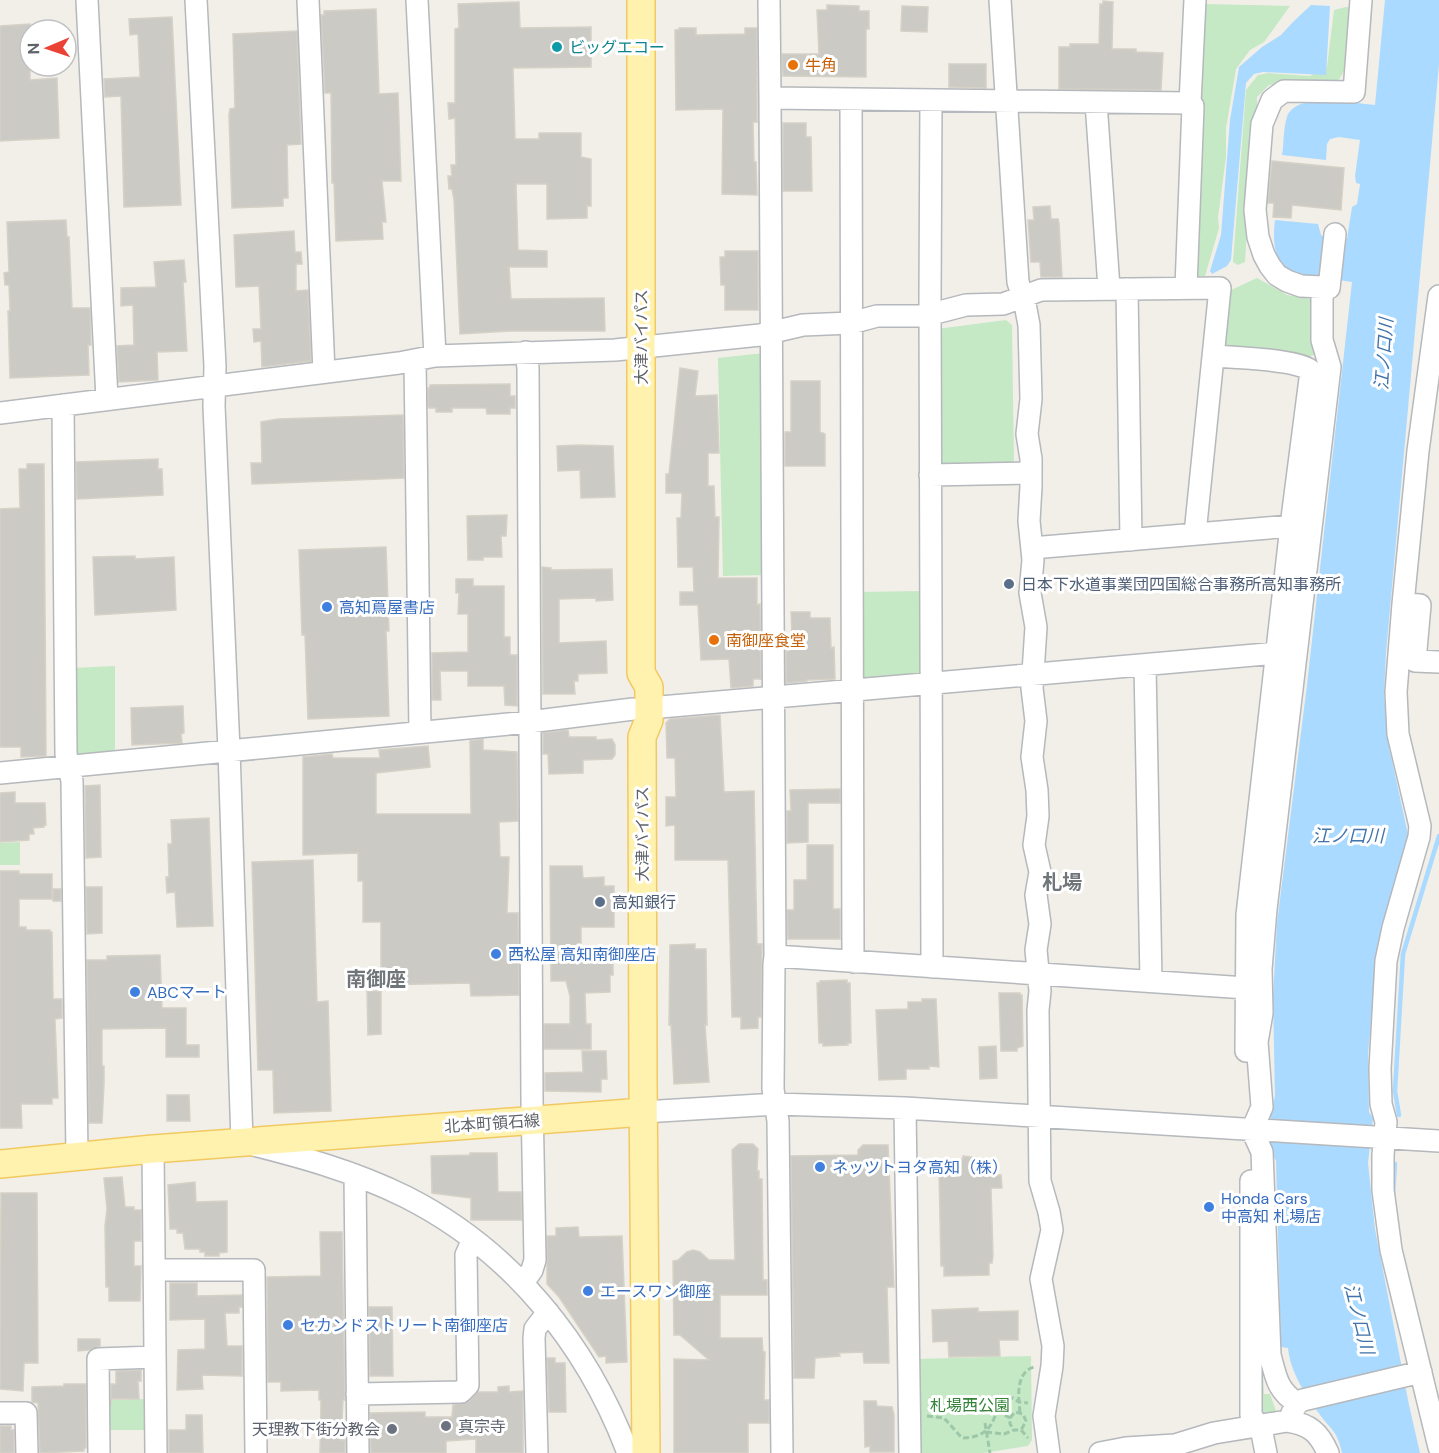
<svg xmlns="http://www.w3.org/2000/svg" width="1439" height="1453" viewBox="0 0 1439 1453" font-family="'DM Sans','Noto Sans JP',sans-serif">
	<rect width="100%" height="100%" fill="#f1efe8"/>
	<!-- green -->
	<path fill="#c5e8c5" d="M1201 4 1290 6 1264 42 1250 50 1236 69 1226 128V157L1218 217 1219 228 1205 276H1198L1195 272 1202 101 1200 96Z
		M1346 7 1354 8 1347 66 1338 81 1269 85 1257 97V114L1253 132 1245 262 1238 265 1233 262 1246 90 1258 75 1268 73 1310 76 1327 67 1334 10Z
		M1257 278 1287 295 1311 299 1314 302 1317 353 1305 359 1225 348 1223 343 1229 291Z
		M1006 320 1012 325 1014 467 943 468 938 463 937 329Z
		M765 353 766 575 723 576 718 358Z
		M925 591V670L920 675 865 679 860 674 859 592Z
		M115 666V751L73 755V668Z
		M20 842V865H0V843Z
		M1262 1348 1264 1394H1270L1276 1411 1278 1412 1263 1416 1258 1408Z
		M1031 1356 1032 1440 1028 1446 983 1453H918L917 1359Z
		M148 1399V1430H106L105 1400Z"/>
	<!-- water -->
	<path fill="#aadaff" d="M1385 0H1439V64L1386 653 1384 695 1389 747 1409 839 1387 908 1378 946 1368 1054 1369 1112 1373 1118 1368 1163 1375 1229 1409 1405 1420 1453H1342C1337 1429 1331 1431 1318 1412 1305 1394 1290 1371 1288 1348L1281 1347 1276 1161 1269 1146 1271 1112 1275 1096 1273 997 1277 923 1307 685 1352 282C1306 274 1267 284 1275 220L1318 224 1321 235 1327 239H1347L1352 207 1357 204 1360 184 1356 183 1355 176 1360 140 1339 137 1330 139 1327 144 1326 160 1282 155C1284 143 1283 129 1287 117 1296 91 1354 104 1375 105Z
		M1311 5 1330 6 1326 75 1263 72 1254 74 1246 83 1231 260 1227 266 1212 274 1210 271 1221 235 1230 120 1239 67 1262 47 1281 35 1293 22Z"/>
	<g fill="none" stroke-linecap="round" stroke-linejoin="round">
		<!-- stream -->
		<path stroke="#aadaff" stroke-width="4.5" d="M1399 1115 1395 1091 1403 954 1439 836
			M1393 1194 1395 1164"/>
	</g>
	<!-- building -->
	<path fill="#cccac5" stroke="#d6d1c6" stroke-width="1.5" d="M1103 1 1113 2 1112 49H1136V52L1163 53 1161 90 1059 89V47H1070V44H1099L1100 4H1103Z
		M519 2 520 28 591 27V67L513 68 515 139H539V133H581V157L591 159V206H587V218L547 219V184H516L518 250 547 251V267H509L511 299 604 298 605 331H512L460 334 454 200 452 189H449L448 176H452L451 165H456L455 118 449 119 448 103H455V29L459 28 458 4Z
		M827 5 859 6V11H869V29H866V77L783 76 782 54H819L817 10H827Z
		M902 6 928 7 927 32 901 31Z
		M376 9 379 94 398 93 401 181H382L386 222H382L383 239 336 241 334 183H332L331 93H325L321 15H324V11Z
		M172 17 181 205 124 207 121 96 105 97 104 79 140 77 138 34 130 35 129 19Z
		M30 24V80L57 78 59 138 0 141V26Z
		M679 28H696V35L745 34V28H757V122H753L754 162H756L757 195 722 194 723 109 676 110 675 30H679Z
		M297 31 301 144 287 145 288 198H283V206L232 208 229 115 230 109 235 108 233 34Z
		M949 64H986V88L949 87Z
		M783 123H806V137H811L812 191H783Z
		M1272 161 1344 168 1341 210 1292 205 1291 218 1273 217 1274 203H1268Z
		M1050 206 1051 219H1058L1059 223 1062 277H1041L1040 262H1031L1028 220H1034L1033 207Z
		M66 220 67 237H69L72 308H90L91 345H88L89 375 10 378 8 311H10L9 285H5L4 273 9 272 7 222Z
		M294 231 295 252H301L302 264H296V291L308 290 311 361 262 367 261 341 254 342 253 329H261L259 286 236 287 234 235Z
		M725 251H758V310H725V285H721L720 257H725Z
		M184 260 186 282H183L187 351 157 352 158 380 119 382 117 346 134 345 133 305 121 306V288L156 287 154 262Z
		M680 368 698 371 695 396 717 395 719 453H708V486H714L715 517H719L718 578H757V605L760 604 761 679H753V686L731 688 729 659 701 660 698 605H680V592H694L693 567H678L677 518H681L682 493H666V474H669Z
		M791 381H820V432L825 434V466H785V432H791Z
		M510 384V396H515V408H510V414H487L486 408H452V412H436V408H429L428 406V388H430V385Z
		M403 415 404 478 252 484 251 463H262L261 422 278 419Z
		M578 445 613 446 615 497 581 498 580 470 558 471 557 446Z
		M158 459V469H162L163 495 77 499 76 462Z
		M27 464H44L46 756 21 757V747H0V509L20 508 19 469H27Z
		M507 515 506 536H501L502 557H483V560H468L467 516Z
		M386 547 389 631H386L389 716 308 719 305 635H302L299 550Z
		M135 556V559L174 557 176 610 95 615 93 557Z
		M542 567 551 568V570L612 569 613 600 596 601V598L559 599V643L606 641 607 673 578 674V681H574L575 694H543Z
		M456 579H473V586H504V637H510V655H517V706L505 705 504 686H468V671H440L441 700H432V653L468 652V614H458L459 593H456Z
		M791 612H810V618H830L831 648 834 647 835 679 807 680V681L786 683V637H792Z
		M180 706H183L184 733 181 734 182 743 132 745 131 708Z
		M720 715 724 792 754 791 757 944H762L761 1017H758V1028L741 1029V1017H732L728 860H675V825L666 826V797H676L675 758H667L666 723 670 719Z
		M568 730 569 737H596V740L612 739 615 745V755L612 759 583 760V773L549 774 548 754H543V733Z
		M483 739V750L517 752 518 821 499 822 500 857H509L507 913H518L519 995 471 996 470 983 381 985V922H363V881H358V853L303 855V757L332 754 333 758H380L379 750 428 746 430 767 376 773V814H471L470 741Z
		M100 785 101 857 86 858 85 786Z
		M840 789V803H808V842L787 843V811H791L790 790Z
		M15 792V803H45L46 825H44V827L33 828 34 834H29V840L0 842V793Z
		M209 818 213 926 177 927 175 892 167 893 166 877H169L168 844H172L171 820Z
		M807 845H833V909H840V939H788L787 910H794V880H807Z
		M313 860 317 1002 328 1001 331 1111 274 1113 273 1070H258L252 862Z
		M550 866H582L583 878 604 877V886H614V927H581V956H600V962H613V975H610V992L585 993 586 1024H591V1049H544V1024H570V996L566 981H551Z
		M0 871H19V874H52V899H19V927H26V930H50V932H52L53 999H62V1018L55 1019 58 1098H52V1104H21L22 1128H0Z
		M86 887H102V933L87 934Z
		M53 889H61V901H53Z
		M695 944V949H706L707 1025H705L709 1082 674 1084 671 1025H669L670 945Z
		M160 955 162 1008H186V1045H199V1057H166V1028L102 1029V1066H104V1084L102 1123H89L87 960H107V956Z
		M847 980V983H850L851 1043H847L848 1045 823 1046V1043H819L817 983H820V981Z
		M367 991H381V1034L368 1035Z
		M999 993H1020V995H1022L1023 1046 1017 1048V1051H1001Z
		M922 999H936L939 1067 929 1066V1069H906V1079L879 1080 876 1010 908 1009V1002H922Z
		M996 1046 997 1078 980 1079 979 1047Z
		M582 1051H606L607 1079H601V1092L545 1091V1073L583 1072Z
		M167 1095H189L190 1121H167Z
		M739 1144H753L758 1149 757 1171H759V1179H762L763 1280H767V1295H720V1338H762L763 1352H765L764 1400H769V1423H748V1453H674V1359L709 1360 680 1335H674L673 1261 678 1260 687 1252 693 1250 700 1252 709 1260H735L732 1150Z
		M863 1145H888L894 1287H887L889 1363H864L863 1352 839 1353 840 1356 815 1358 814 1378H794L791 1156 858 1155V1150Z
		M470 1153H497L498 1192H521L522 1220H471V1198L432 1193 431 1156 470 1155Z
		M963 1156 987 1159V1169H990L991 1175H1001L1002 1188H991L993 1256 992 1263H989V1275L944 1276V1266H941L939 1170H942V1160L963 1159Z
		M122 1177 125 1207H134V1210H141V1241H134V1266H141L140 1301H109V1287H106L105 1226 107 1209 104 1178Z
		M195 1182 196 1202 227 1201V1252L219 1253V1256H205V1252H200V1249H185L183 1233H177V1229H170L168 1185Z
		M1 1193H37L38 1363H24L23 1391 0 1389Z
		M578 1227 579 1237 622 1236 627 1362 606 1363V1356L599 1357 559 1297 547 1284V1236H556V1228Z
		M320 1232H342L345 1400H343L341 1440H345V1453H320L321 1400H319V1390L281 1391V1382H268L267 1277 321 1276Z
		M170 1283H197V1296L242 1295V1307H239V1313H225L227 1346H242V1376L202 1375 203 1389 177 1390 178 1350 205 1349V1319L170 1320Z
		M369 1307H392L393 1376H370Z
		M978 1308V1312L1018 1311V1340H999L1000 1356 949 1357 948 1341 933 1342 932 1310Z
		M78 1339H100V1346L89 1350 78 1351Z
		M547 1358H555V1363H565L566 1412H549Z
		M141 1370V1381H138L139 1399H111V1405V1384H116V1371Z
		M64 1384H86V1448H84V1451L40 1453 38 1403 32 1402V1387L64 1386Z
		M509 1386V1392L523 1391V1453H476V1439L446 1441V1453H371L370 1413 425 1412V1417H452L453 1405 469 1401 478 1392H498V1387Z
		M864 1401H876L877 1406 892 1407 894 1415V1452H870V1446L865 1447Z
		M186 1415H202L203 1453H169V1430H186Z
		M0 1426H11V1430H14V1453H0Z"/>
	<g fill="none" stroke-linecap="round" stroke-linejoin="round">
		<defs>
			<path id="minor" d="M87 0 107 399
				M196 0 215 366 214 406 229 750 242 1142C298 1156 354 1171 406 1197 511 1250 587 1344 628 1453
				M308 0 324 372
				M417 0 435 356
				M769 0 770 98
				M1000 0 1018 282 1025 304 1029 325 1031 399 1027 434 1031 459V486L1029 521 1033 560 1030 593 1036 627 1032 688 1036 721 1032 757 1037 790 1038 816 1034 845 1040 872 1036 895 1040 924 1036 950 1040 991 1038 1010 1040 1181 1049 1212 1052 1230 1041 1279 1053 1346 1052 1366 1044 1416 1049 1453
				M851 99 853 962
				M931 100 930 299 932 967
				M1096 102 1109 288
				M1190 103 1195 0
				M1329 288 1335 234
				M1127 289 1131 540
				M1439 296 1418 451 1403 604 1396 692 1398 734 1420 826 1419 837 1393 928 1386 961 1380 1069 1381 1104 1386 1122 1383 1155V1190L1391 1250 1439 1447
				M1214 356C1232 357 1302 360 1311 371L1291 526 1247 915 1246 1051
				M415 360 420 732
				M63 405 66 754 72 781 77 1156
				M0 413 399 363 435 356 615 350 760 335 803 325 851 323 877 316H924L966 305 1003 304 1041 290 1220 288 1195 534
				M930 475 1031 473
				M1032 548 1291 526
				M1403 604 1420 605 1415 661 1439 662
				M1145 665 1151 981
				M649 708 1277 653
				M0 773 529 722 633 709
				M775 956 1246 988
				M905 1108 910 1453
				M643 1112 775 1104 905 1108 1439 1141
				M153 1149 156 1453
				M355 1175 358 1453
				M1251 1181V1415L1262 1433 1266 1453
				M155 1270H254L256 1453
				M523 1283 532 1270 535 1260 532 1100 528 368 526 352
				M357 1394 461 1392 468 1385 466 1255 473 1239
				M1297 1403C1277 1390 1276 1377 1270 1355L1262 1152 1252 1130 1262 1107 1257 1042 1262 1013 1261 969 1266 909 1330 367 1322 340V287L1301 286 1287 281 1277 275 1270 266 1264 255 1258 237 1255 210 1262 124 1272 100 1284 91 1354 92 1361 0
				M0 1413H26L27 1453
				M1292 1413 1297 1403 1303 1400 1421 1372
				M99 1453 98 1359 155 1357
				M537 1453 534 1338 535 1329 548 1312
				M782 1453 778 1121 773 1089 774 965 775 956 770 98 1190 103 1193 106 1186 287
				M1100 1453 1126 1448 1175 1445 1214 1433 1287 1421C1309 1424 1319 1432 1328 1453"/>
			<path id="major" d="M641 0V673L649 687V720L642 737 643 1082 646 1453
				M0 1164 153 1149 643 1112"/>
		</defs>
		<!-- minor casing -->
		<use href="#minor" stroke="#b5b8bc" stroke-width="24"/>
		<!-- major casing -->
		<use href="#major" stroke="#f2c960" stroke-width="30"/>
		<!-- path -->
		<path stroke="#9cc7a9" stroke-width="3" stroke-dasharray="6 3" stroke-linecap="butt" d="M997 1411 1010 1418V1424L1014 1430
			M1020 1412C1018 1396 1016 1372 1034 1367
			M927 1416 944 1418 962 1438C1004 1437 987 1404 1013 1398L1019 1402 1028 1403
			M1010 1418 1015 1412 1023 1414 1026 1421 1021 1430
			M985 1423 990 1453
			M986 1432 1004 1434 1014 1430H1021L1028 1438"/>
		<!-- minor -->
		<use href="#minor" stroke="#fff" stroke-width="21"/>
		<!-- major -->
		<use href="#major" stroke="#fff2af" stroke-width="27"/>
	</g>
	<!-- markers -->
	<circle fill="#0f9aa8" stroke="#fff" stroke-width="2" cx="557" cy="47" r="6"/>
	<g fill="#e8710a" stroke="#fff" stroke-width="2">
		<circle cx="793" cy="65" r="6"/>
		<circle cx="714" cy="640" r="6"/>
	</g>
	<g fill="#5c6f8a" stroke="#fff" stroke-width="2">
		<circle cx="1009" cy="584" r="6"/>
		<circle cx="600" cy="902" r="6"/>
	</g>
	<g fill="#3f7fe0" stroke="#fff" stroke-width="2">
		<circle cx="327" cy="607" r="6"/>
		<circle cx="496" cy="954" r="6"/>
		<circle cx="135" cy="992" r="6"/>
		<circle cx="820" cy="1167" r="6"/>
		<circle cx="1209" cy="1207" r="6"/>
		<circle cx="588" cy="1291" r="6"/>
		<circle cx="288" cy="1325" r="6"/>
	</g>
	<g fill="#6b7280" stroke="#fff" stroke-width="2">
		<circle cx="446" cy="1426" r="6"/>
		<circle cx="392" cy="1429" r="6"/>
	</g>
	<g text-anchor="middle" stroke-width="6" stroke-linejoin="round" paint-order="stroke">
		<!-- culture labels -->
		<g font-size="16" fill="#0d838f" stroke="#fff" text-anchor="start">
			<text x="569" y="53">ビッグエコー</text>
		</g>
		<!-- food labels -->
		<g font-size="16" fill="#c56008" stroke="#fff" text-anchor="start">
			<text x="805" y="71">牛角</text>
			<text x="726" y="646">南御座食堂</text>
		</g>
		<!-- street labels -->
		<g font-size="16" fill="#5f6368" stroke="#fff">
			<text transform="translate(641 337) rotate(-90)" y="6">大津バイパス</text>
			<text transform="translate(642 834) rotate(-90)" y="6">大津バイパス</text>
			<text transform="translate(492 1123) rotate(-4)" y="6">北本町領石線</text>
		</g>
		<!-- service labels -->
		<g font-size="16" fill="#4e5e75" stroke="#fff" text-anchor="start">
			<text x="1021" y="590">日本下水道事業団四国総合事務所高知事務所</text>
			<text x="612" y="908">高知銀行</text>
		</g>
		<!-- shop labels -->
		<g font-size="16" fill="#366cbe" stroke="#fff" text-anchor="start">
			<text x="339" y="613">高知蔦屋書店</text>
			<text x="508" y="960">西松屋 高知南御座店</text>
			<text x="147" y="998">ABCマート</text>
			<text x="832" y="1173">ネッツトヨタ高知（株）</text>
			<text x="1221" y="1204">Honda Cars<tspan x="1221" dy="18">中高知 札場店</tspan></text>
			<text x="600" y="1297">エースワン御座</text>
			<text x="300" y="1331">セカンドストリート南御座店</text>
		</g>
		<!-- park labels -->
		<g font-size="16" fill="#348238" stroke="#fff">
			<text x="970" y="1411">札場西公園</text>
		</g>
		<!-- worship labels -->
		<g font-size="16" fill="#5b616d" stroke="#fff" text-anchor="start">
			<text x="458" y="1432">真宗寺</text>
			<text x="380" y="1435" text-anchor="end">天理教下街分教会</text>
		</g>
		<!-- water labels -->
		<g font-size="18" font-style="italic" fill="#4174aa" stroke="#fff">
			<text transform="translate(1384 354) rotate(-86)" y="6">江ノ口川</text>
			<text x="1348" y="842">江ノ口川</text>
			<text transform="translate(1359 1319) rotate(76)" y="6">江ノ口川</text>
		</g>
		<!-- quarter labels -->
		<g font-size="20" font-weight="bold" fill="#70757a" stroke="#fff">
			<text x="1062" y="889">札場</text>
			<text x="376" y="986">南御座</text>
		</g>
	</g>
	<!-- north arrow -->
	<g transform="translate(48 48) rotate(268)"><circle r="28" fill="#ffffff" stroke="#bfc1c3" stroke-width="1.5"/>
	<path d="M0-4.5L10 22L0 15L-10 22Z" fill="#ea4335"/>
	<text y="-9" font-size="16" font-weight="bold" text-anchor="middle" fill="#5f6368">N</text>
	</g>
</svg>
